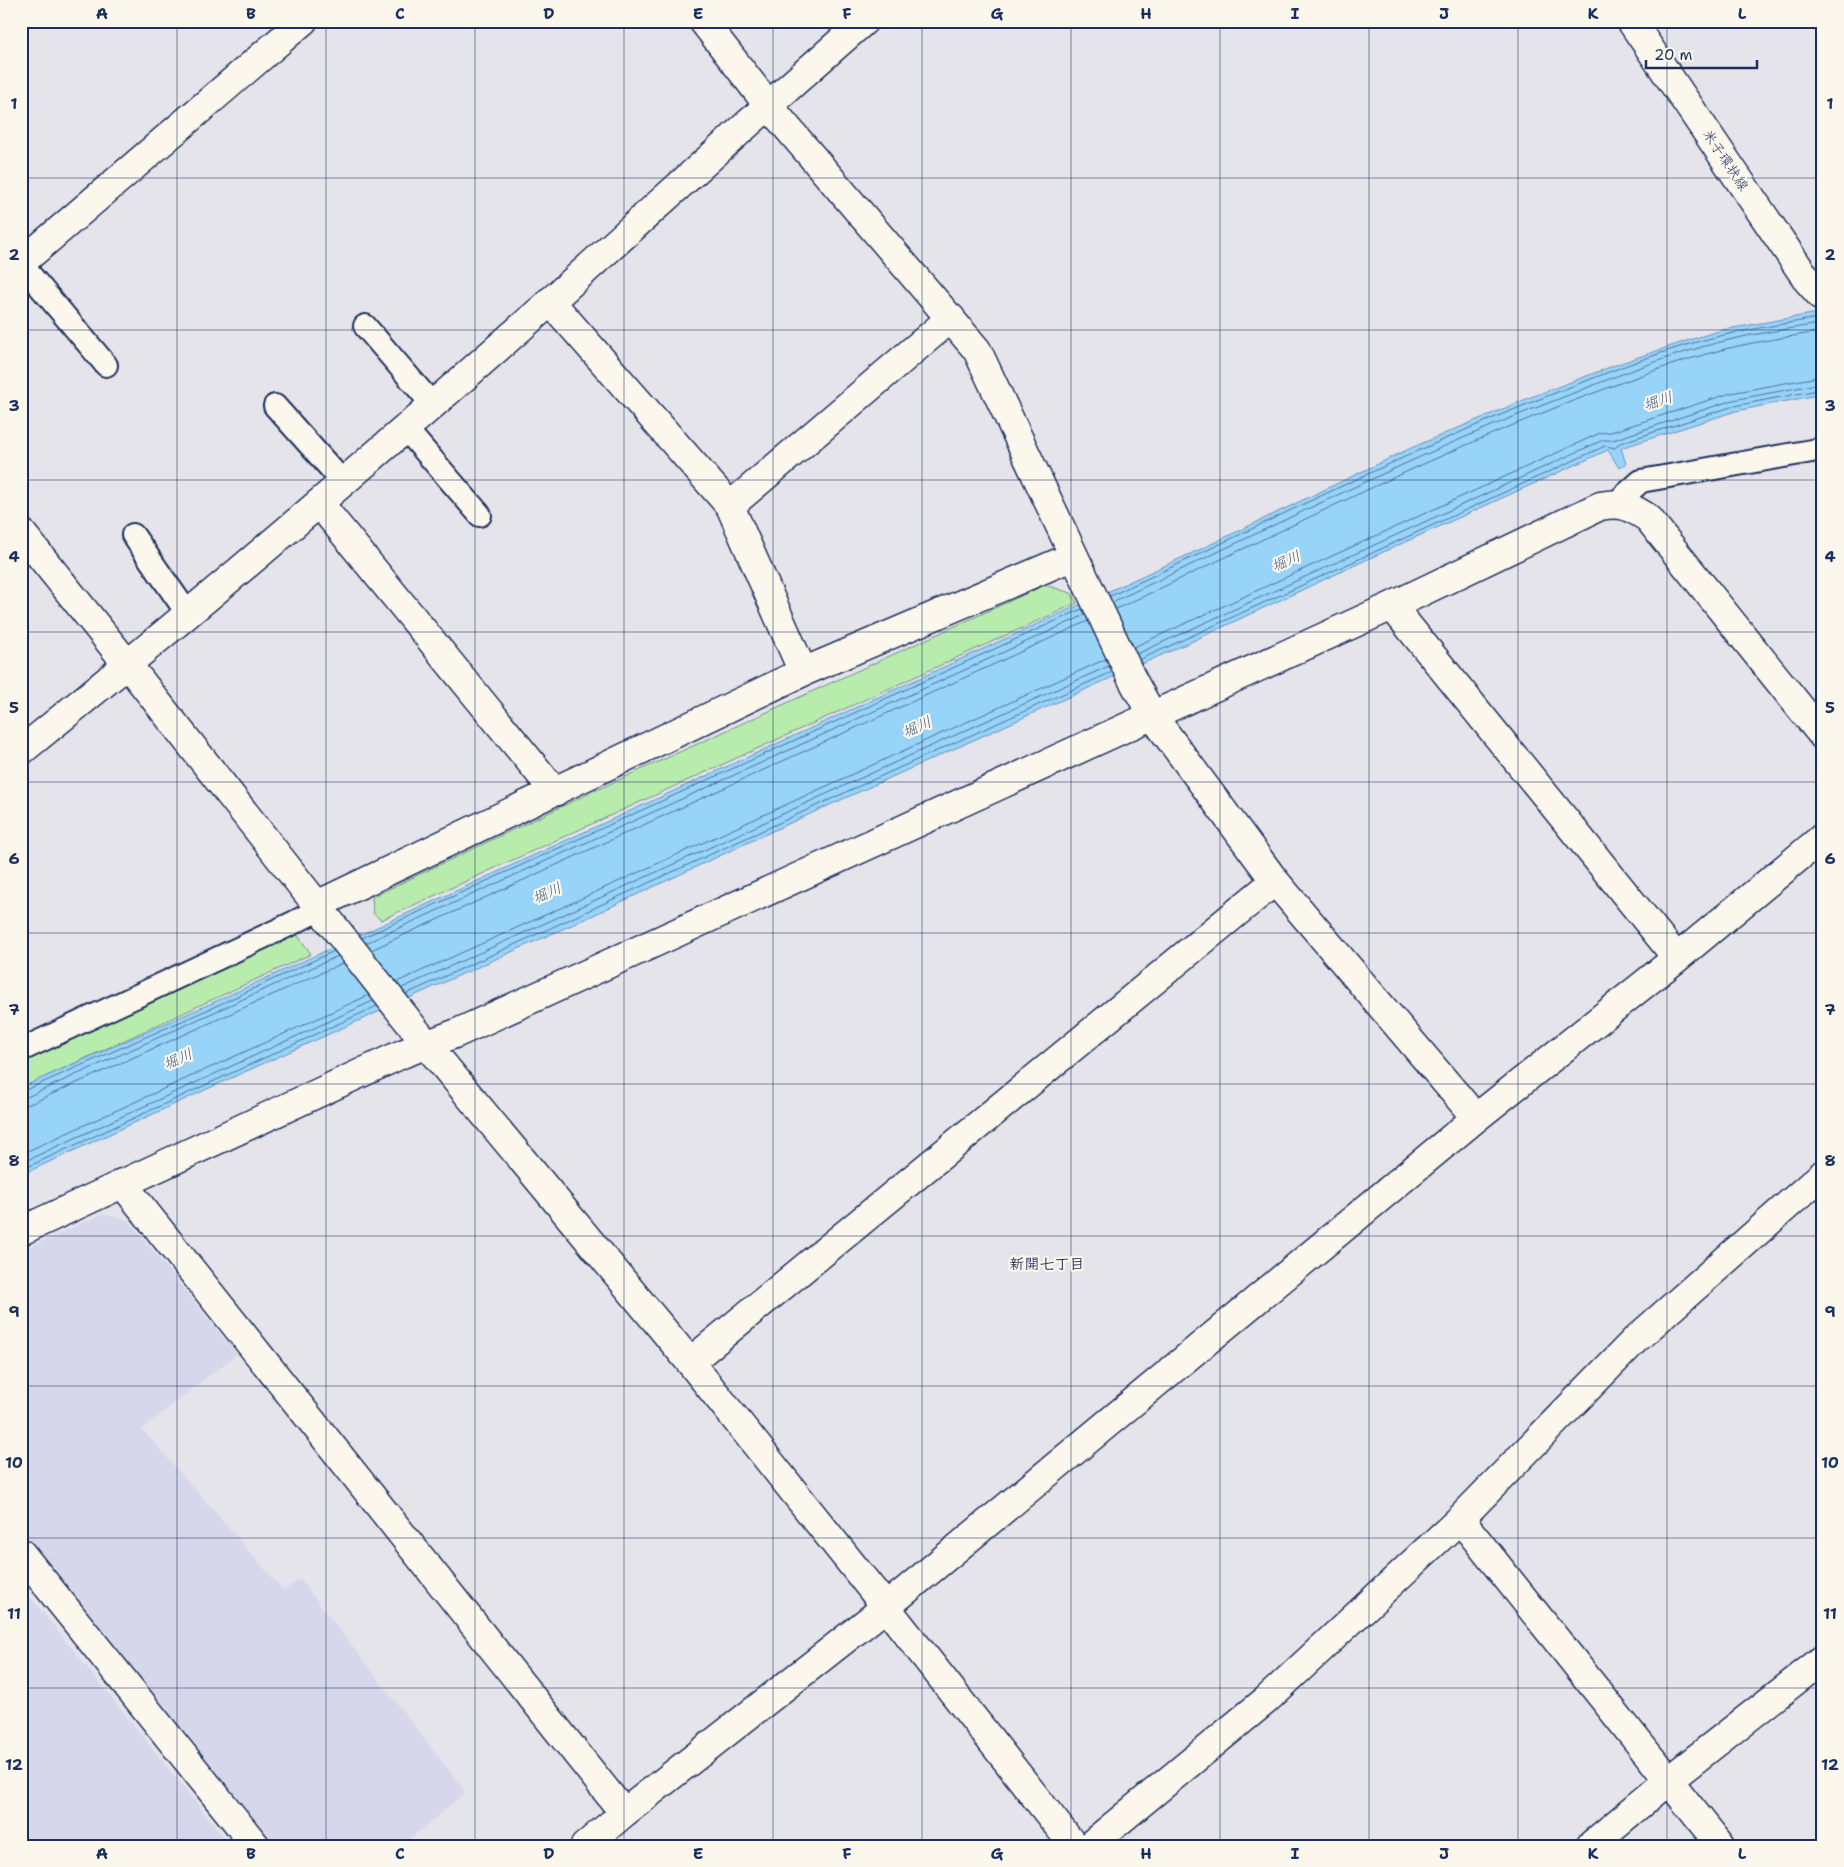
<svg xmlns="http://www.w3.org/2000/svg" width="1844" height="1867" viewBox="0 0 1844 1867" font-family="'Shantell Sans','Klee One',sans-serif">
	<rect width="100%" height="100%" fill="#e6e4eb"/>
	<filter id="ink" filterUnits="userSpaceOnUse"><feTurbulence type="fractalNoise" baseFrequency=".02" numOctaves="2"/><feDisplacementMap in="SourceGraphic" scale="10" xChannelSelector="R" yChannelSelector="G"/><feConvolveMatrix kernelMatrix="1 2 1 2 8 2 1 2 1" color-interpolation-filters="sRGB"/></filter>
	<g filter="url(#ink)">
		<!-- built -->
		<path fill="#d7d7eb" d="M102 1214 128 1220 237 1354 142 1429 284 1591 300 1579 466 1792 402 1846H276L21 1530V1251Z
			M21 1585 98 1681 231 1846H21Z"/>
		<!-- green -->
		<path fill="#b8ecad" stroke="#6a8e86" d="M1045 585 1071 593 1077 603 381 920 373 913 372 897 590 793Z
			M296 933 311 954 21 1088V1058Z"/>
		<!-- water -->
		<path fill="#98d3f8" stroke="#6691ba" d="M1823 312V394L1736 411 1621 448 1626 464 1619 468 1608 450 1381 553 1197 639 779 828 587 918 229 1079 21 1175V1088L40 1079 214 1002 972 654 1203 548 1411 448 1526 399 1618 364 1689 340 1722 330Z"/>
		<g fill="none" stroke-linecap="round" stroke-linejoin="round">
			<!-- shore -->
			<path stroke="#4d719c" stroke-width="1" d="M1110 596C1259 527 1406 451 1560 391 1612 371 1669 347 1724 335 1756 328 1790 323 1823 317
				M1112 602C1261 533 1407 457 1561 398 1614 377 1668 355 1724 341 1756 333 1790 329 1823 323
				M1116 609C1265 540 1412 464 1565 404 1618 384 1670 363 1725 349 1757 341 1790 337 1823 331
				M1134 647 1600 433 1611 432 1731 393 1823 376
				M1137 654 1603 440H1613L1733 400 1823 383
				M1139 660 1605 446 1615 448 1620 443 1734 406 1823 389
				M362 938 1082 609
				M366 943 1085 615
				M371 950 1088 621
				M397 982C634 876 869 765 1106 659
				M402 988C638 882 872 771 1109 666
				M406 994C642 887 875 777 1112 672
				M21 1092 216 1006 334 951
				M21 1098 27 1097 338 956
				M21 1106 30 1104 343 963
				M21 1154 369 995
				M21 1163 373 1001
				M21 1170 377 1006"/>
			<defs>
				<path id="lane" d="M21 264 106 365
					M365 326 432 404
					M275 406 343 482
					M405 428 480 515
					M1616 503 1641 481 1823 449
					M133 535 188 614
					M21 1050 291 924 320 909"/>
				<path id="street" d="M703 21 768 105 977 350 1132 679 1152 715 1275 881 1476 1118
					M21 263 303 21
					M550 301 730 506 803 672
					M319 503 555 792
					M730 506 951 318
					M21 532 128 665 427 1045 690 1362 886 1607 1074 1846
					M1392 606 1677 958
					M21 751C202 605 377 455 551 301 655 208 758 113 864 21
					M317 905 803 672 1074 556
					M122 1183 624 1813
					M21 1231 402 1054 457 1033 1392 606 1600 506C1623 502 1629 506 1648 518L1823 736
					M690 1362 1275 881
					M1460 1519 1721 1846
					M21 1553 256 1846
					M585 1846 624 1813 886 1607 1476 1118 1677 958 1823 837
					M1590 1846 1669 1780 1823 1659"/>
				<path id="secondary" d="M1631 21 1808 281 1823 298
					M1089 1846 1265 1701 1460 1519 1635 1340 1823 1174"/>
			</defs>
			<!-- lane casing -->
			<use href="#lane" stroke="#1b2f5e" stroke-width="26"/>
			<!-- street casing -->
			<use href="#street" stroke="#1b2f5e" stroke-width="31"/>
			<!-- secondary casing -->
			<use href="#secondary" stroke="#1b2f5e" stroke-width="31"/>
			<!-- lane -->
			<use href="#lane" stroke="#fbf7ec" stroke-width="22"/>
			<!-- street -->
			<use href="#street" stroke="#fbf7ec" stroke-width="28"/>
			<!-- secondary -->
			<use href="#secondary" stroke="#fbf7ec" stroke-width="28"/>
		</g>
	</g>
	<!-- grid -->
	<path fill="none" stroke="#1b2f5e" stroke-width="1" stroke-opacity="0.55" d="M177 21V1846M326 21V1846M475 21V1846M624 21V1846M773 21V1846M922 21V1846M1071 21V1846M1220 21V1846M1369 21V1846M1518 21V1846M1667 21V1846M21 178H1823M21 330H1823M21 480H1823M21 632H1823M21 782H1823M21 933H1823M21 1084H1823M21 1236H1823M21 1386H1823M21 1538H1823M21 1688H1823"/>
	<g text-anchor="middle" stroke-width="4.5" stroke-linejoin="round" paint-order="stroke">
		<!-- street labels -->
		<g font-size="14" fill="#1b2f5e" stroke="#fbf7ec">
			<text transform="translate(1726 160) rotate(56)" y="5">米子環状線</text>
		</g>
		<!-- water labels -->
		<g font-size="15" font-style="italic" fill="#3a5884" stroke="#fbf7ec">
			<text transform="translate(1658 401) rotate(-18)" y="5">堀川</text>
			<text transform="translate(1286 561) rotate(-24)" y="5">堀川</text>
			<text transform="translate(917 727) rotate(-24)" y="5">堀川</text>
			<text transform="translate(547 893) rotate(-24)" y="5">堀川</text>
			<text transform="translate(178 1059) rotate(-24)" y="5">堀川</text>
		</g>
		<!-- neighbourhood labels -->
		<g font-size="15" font-weight="bold" fill="#1b2f5e" stroke="#fbf7ec">
			<text x="1047" y="1269">新開七丁目</text>
		</g>
	</g>
	<!-- margin -->
	<rect width="1844" height="1867" fill="none" stroke="#fbf7ec" stroke-width="55"/>
	<!-- scale -->
	<path d="M1646 60v8h111v-8" fill="none" stroke="#1b2f5e" stroke-width="2.5"/>
	<text x="1654" y="60" font-size="15" fill="#1b2f5e" stroke="#fbf7ec" stroke-width="4" paint-order="stroke">20 m</text>
	<rect x="28" y="28" width="1788" height="1812" fill="none" stroke="#1b2f5e" stroke-width="2"/>
	<g font-size="16" text-anchor="middle" font-weight="bold" fill="#1b2f5e">
		<text x="102" y="19">A</text>
		<text x="251" y="19">B</text>
		<text x="400" y="19">C</text>
		<text x="549" y="19">D</text>
		<text x="698" y="19">E</text>
		<text x="847" y="19">F</text>
		<text x="997" y="19">G</text>
		<text x="1146" y="19">H</text>
		<text x="1295" y="19">I</text>
		<text x="1444" y="19">J</text>
		<text x="1593" y="19">K</text>
		<text x="1742" y="19">L</text>
		<text x="14" y="109">1</text>
		<text x="1830" y="109">1</text>
		<text x="14" y="260">2</text>
		<text x="1830" y="260">2</text>
		<text x="14" y="411">3</text>
		<text x="1830" y="411">3</text>
		<text x="14" y="562">4</text>
		<text x="1830" y="562">4</text>
		<text x="14" y="713">5</text>
		<text x="1830" y="713">5</text>
		<text x="14" y="864">6</text>
		<text x="1830" y="864">6</text>
		<text x="14" y="1015">7</text>
		<text x="1830" y="1015">7</text>
		<text x="14" y="1166">8</text>
		<text x="1830" y="1166">8</text>
		<text x="14" y="1317">9</text>
		<text x="1830" y="1317">9</text>
		<text x="14" y="1468">10</text>
		<text x="1830" y="1468">10</text>
		<text x="14" y="1619">11</text>
		<text x="1830" y="1619">11</text>
		<text x="14" y="1770">12</text>
		<text x="1830" y="1770">12</text>
		<text x="102" y="1859">A</text>
		<text x="251" y="1859">B</text>
		<text x="400" y="1859">C</text>
		<text x="549" y="1859">D</text>
		<text x="698" y="1859">E</text>
		<text x="847" y="1859">F</text>
		<text x="997" y="1859">G</text>
		<text x="1146" y="1859">H</text>
		<text x="1295" y="1859">I</text>
		<text x="1444" y="1859">J</text>
		<text x="1593" y="1859">K</text>
		<text x="1742" y="1859">L</text>
	</g>
</svg>
